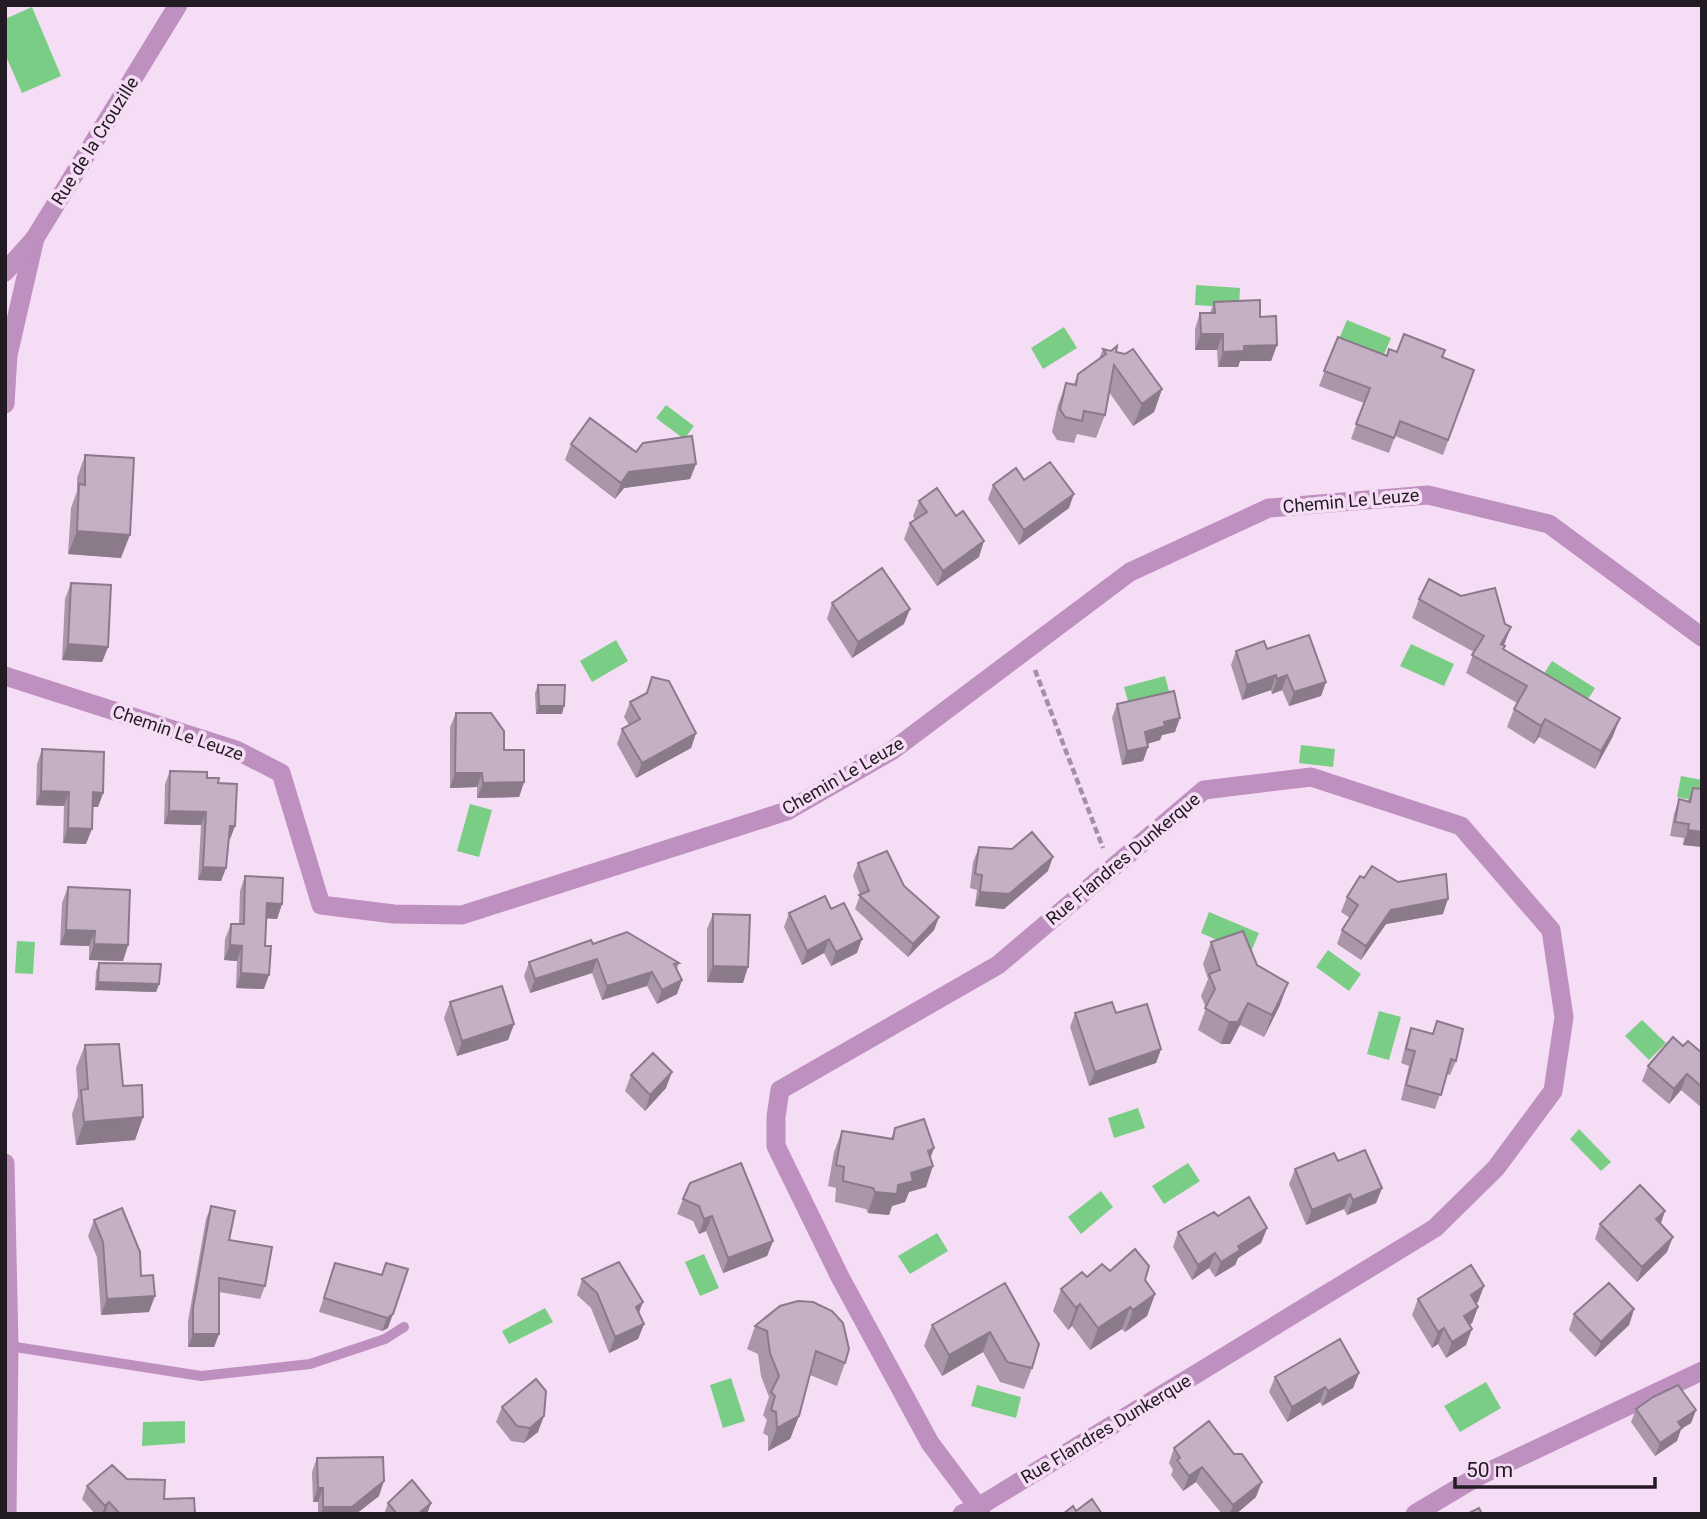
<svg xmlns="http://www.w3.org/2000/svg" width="1707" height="1519" viewBox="0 0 1707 1519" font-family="Roboto,sans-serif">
	<rect width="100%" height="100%" fill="#f5ddf5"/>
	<!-- water -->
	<path fill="#7acd85" d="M32 7 61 76 22 93 5 54V19Z
		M1196 285 1240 288 1239 308 1195 305Z
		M1347 320 1391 338 1380 364 1336 346Z
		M1064 327 1077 348 1043 369 1031 348Z
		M666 405 694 426 684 439 656 418Z
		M616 640 628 661 592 682 580 661Z
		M1411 644 1454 664 1444 686 1400 666Z
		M1552 661 1595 688 1582 709 1539 681Z
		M1165 676 1170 695 1129 705 1124 687Z
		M1301 745 1335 749 1333 767 1299 763Z
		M1681 776 1702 780V802L1677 797Z
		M470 804 492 810 479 857 457 851Z
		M1209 912 1259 933 1250 954 1201 933Z
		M17 941 35 942 33 974 15 973Z
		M1328 950 1361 974 1349 991 1316 967Z
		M1379 1011 1401 1017 1389 1060 1367 1054Z
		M1642 1020 1666 1043 1649 1060 1625 1036Z
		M1138 1108 1145 1128 1114 1138 1108 1118Z
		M1579 1129 1611 1162 1601 1171 1570 1139Z
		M1188 1163 1200 1181 1164 1204 1152 1186Z
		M1101 1191 1113 1207 1081 1234 1068 1217Z
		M937 1233 948 1251 910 1274 898 1256Z
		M704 1254 719 1288 700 1296 685 1262Z
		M545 1308 553 1322 509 1344 502 1331Z
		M731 1378 745 1421 723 1428 710 1385Z
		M1486 1382 1501 1408 1460 1432 1444 1406Z
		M977 1385 1021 1397 1016 1418 971 1406Z
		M185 1421V1443L142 1446 143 1422Z"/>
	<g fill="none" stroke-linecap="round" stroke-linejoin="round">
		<!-- path -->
		<path stroke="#a291a2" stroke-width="4.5" stroke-dasharray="7 3.5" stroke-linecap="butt" d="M1035 670 1103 848"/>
		<!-- service -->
		<path stroke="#be90bf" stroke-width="10" d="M9 1346 201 1376 310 1364 385 1339 404 1327"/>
		<!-- minor -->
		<path stroke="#be90bf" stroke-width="19" d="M5 404 8 355 35 238
			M5 676 236 750 281 773 321 905 394 914 462 915 787 811 893 750 1130 572 1269 508 1428 495 1549 524 1702 637
			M5 1163 9 1346 7 1514
			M962 1514 978 1507 1435 1228 1496 1168 1553 1091 1564 1017 1551 930 1461 826 1311 777 1204 790 998 965 780 1090 776 1117V1146L840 1277 930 1443 978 1507 981 1514
			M1415 1514 1475 1478 1702 1371"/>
		<!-- tertiary -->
		<path stroke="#be90bf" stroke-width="19" d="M5 272 35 238 178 5"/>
	</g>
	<!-- wall -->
	<path fill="#a996a9" d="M1214 302 1260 317 1277 345 1271 361H1240L1238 367H1218L1217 350H1195V329L1200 313H1210Z
		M1338 337 1387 356 1397 352 1474 370 1443 455 1395 436 1389 453 1351 439 1364 403 1319 386Z
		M1103 349 1116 352 1162 389 1154 412 1133 426 1109 392 1105 415 1096 438 1077 434 1074 443 1057 440 1052 432 1058 405 1066 383 1074 384 1078 374 1099 359Z
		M571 444 636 452 696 464 690 479 624 488 615 499 565 460Z
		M85 455 121 558 68 554 71 508 77 491V478Z
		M1024 480 1069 508 1019 545 988 499 993 485Z
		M919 501 979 557 937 586 904 539 910 523 915 520 913 516Z
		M71 583 108 647 102 662 62 660 65 599Z
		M1419 599 1504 646V649L1613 736 1595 769 1539 737 1534 744 1507 727 1514 709 1517 703 1466 673 1474 652 1412 618Z
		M832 603 904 624 852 658 827 619Z
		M1267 649 1326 682 1321 696 1289 706 1282 690 1272 694 1271 690 1242 700 1231 665 1236 651Z
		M652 677 696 733 691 748 636 778 617 744 622 729 629 725 624 717 630 702 646 693Z
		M538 685 562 714H536L535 693Z
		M1117 704 1175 732 1162 735 1160 740 1147 744 1148 747 1143 761 1122 765 1112 718Z
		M456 713 504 750 524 782 519 797 477 798V787L450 788V727Z
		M42 749 103 793 98 807H93L86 844 63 843 64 806 36 805 37 764Z
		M170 771 207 778 218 783 235 826 230 839H229L226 868 221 881 198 880 201 825 164 824 165 784Z
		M1693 788 1702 847 1683 845 1684 838 1670 836 1674 814 1679 799 1688 801Z
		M979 847 1048 871 1004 909 975 906 977 890 970 888 973 862Z
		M858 863 939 917 934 930 908 957 855 909 860 895 853 876Z
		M245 876 282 904 277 919 266 918 264 989 236 988 237 961 224 960 225 939 231 924H239L240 891Z
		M68 887 128 945 123 961 89 960V946L60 945 62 903Z
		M1347 897 1443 914 1386 924 1361 960 1337 944 1342 930 1350 918 1341 912Z
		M831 909 857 953 831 966 824 953 802 965 784 927 789 913Z
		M713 914 743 983 707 982V929Z
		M1211 942 1257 965 1280 1005 1264 1037 1240 1025 1230 1044H1221L1198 1030 1206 1008 1201 996 1208 979 1203 964Z
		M593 944 679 963 677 969 682 980 677 994 657 1004 647 986 602 1000 592 973 530 993 524 976 529 962Z
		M99 963 159 984 156 992 95 990 96 971Z
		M450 1002 514 1024 508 1040 457 1056 444 1018Z
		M1075 1013H1116L1161 1049 1156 1063 1089 1086 1070 1027Z
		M1437 1021 1456 1061 1450 1075 1447 1074 1435 1109 1401 1100 1409 1066 1401 1063 1406 1043 1411 1028 1433 1034Z
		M85 1045 123 1086 143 1117 135 1140 76 1145 72 1114 78 1096 76 1068Z
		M1683 1046 1702 1053V1108L1681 1090 1669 1104 1642 1081 1648 1066Z
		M631 1075 666 1088 645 1111 625 1091Z
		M895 1128 934 1148 930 1157 926 1187 909 1192 905 1202 892 1206 889 1215 868 1213 866 1209 835 1202 836 1188 828 1186 834 1152 842 1131 891 1139Z
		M1295 1169 1382 1188 1376 1203 1347 1215 1344 1209 1306 1225 1289 1184Z
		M683 1199 773 1241 767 1256 723 1273 706 1231 699 1234 693 1221 677 1214Z
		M211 1206 229 1240 265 1286 260 1299 219 1292V1334L214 1347H188V1321L206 1219Z
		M1218 1216 1267 1228 1261 1243 1238 1258 1235 1265 1215 1277 1209 1268 1192 1280 1173 1247 1178 1232Z
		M94 1220 141 1276 149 1312 101 1315 97 1257 88 1236Z
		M1600 1224H1660L1667 1252 1637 1282 1595 1239Z
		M335 1263 381 1275 388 1328 382 1331 319 1312Z
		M1110 1271 1145 1280 1155 1294 1147 1316 1125 1332 1122 1329 1090 1350 1072 1326 1068 1330 1053 1311 1061 1289 1087 1277Z
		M582 1279 639 1312 644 1324 638 1339 609 1353 591 1308 577 1295Z
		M1005 1283 1032 1368 1024 1389 1000 1382 983 1352 942 1376 924 1346 932 1325Z
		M1418 1299 1478 1302 1476 1303 1478 1307 1472 1323 1470 1325 1466 1345 1446 1358 1438 1344 1432 1348 1412 1315Z
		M1634 1309 1629 1325 1595 1357 1569 1330 1574 1314Z
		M755 1326 845 1363 837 1386 810 1375 799 1416 790 1439 768 1451V1436L763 1433 767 1420 763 1415 769 1397 761 1376 758 1354 747 1349Z
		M1359 1373 1353 1388 1322 1406 1320 1402 1287 1422 1269 1392 1275 1377Z
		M502 1407 538 1432 524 1443 511 1441 496 1422Z
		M1636 1409 1696 1410 1691 1423 1681 1429 1677 1441 1655 1456 1631 1422Z
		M1174 1448 1256 1497 1236 1514H1222L1196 1482 1183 1491 1171 1475 1173 1470 1169 1463Z
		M317 1458 379 1496 356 1514H318V1502H313L312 1472Z
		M127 1479 164 1499 195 1514H95L82 1499 87 1486Z
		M388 1503H431L427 1514H384Z"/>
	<!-- shaded-wall -->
	<path fill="#8a7a8a" d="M1201 334H1223L1217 350H1195Z
		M1277 345 1271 361H1240L1238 367H1218L1223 352 1244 346Z
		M1162 389 1154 412 1133 426 1142 404Z
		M696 464 690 479 624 488 615 499 621 483 629 472Z
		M1074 494 1069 508 1019 545 1024 530Z
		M77 531 130 535 121 558 68 554Z
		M984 541 979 557 937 586 943 571Z
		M910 609 904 624 852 658 858 642Z
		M1511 627 1504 645 1501 644Z
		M68 644 108 647 102 662 62 660Z
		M1276 675 1271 690 1242 700 1247 685Z
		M1287 675 1282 690 1272 694 1277 679Z
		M1326 682 1321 696 1289 706 1294 692Z
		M539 706H564L562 714H536Z
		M1180 718 1175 732 1162 735 1160 740 1140 746 1145 732 1164 722Z
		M1620 718 1613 736 1595 769 1601 751Z
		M1545 719 1539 737 1534 744 1541 726Z
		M696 733 691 748 636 778 642 763Z
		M1148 747 1143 761 1122 765 1127 751Z
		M455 773H482L477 787 450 788Z
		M524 782 519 797 477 798 483 783Z
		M41 791 69 792 64 806 36 805Z
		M93 792 103 793 98 807H88Z
		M169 811 206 812 201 825 164 824Z
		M230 826H235L230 839H225Z
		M68 828 92 829 86 844 63 843Z
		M1688 830 1702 832V847L1683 845Z
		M1053 857 1048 871 1004 909 975 906 980 892Z
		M203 867 226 868 221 881 198 880Z
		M1448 899 1443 914 1386 924 1361 960 1366 946 1391 910Z
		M267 903 282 904 277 919 261 918Z
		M939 917 934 930 908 957 913 944Z
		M66 930 95 931 89 946 60 945Z
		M829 939 824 953 802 965 807 951Z
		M862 939 857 953 831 966 836 952Z
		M94 944 128 945 123 961 89 960Z
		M230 945 242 946 237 961 224 960Z
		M597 959 592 973 530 993 535 979Z
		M713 966 748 967 743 983 707 982Z
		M652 972 647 986 602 1000 607 986Z
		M241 973 269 975 264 989 236 988Z
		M682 980 677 994 657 1004 662 990Z
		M98 982 159 984 156 992 95 990Z
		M1288 983 1280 1005 1264 1037 1272 1015Z
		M1248 1003 1240 1025 1230 1044H1221L1229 1022Z
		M514 1024 508 1040 457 1056 462 1041Z
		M1161 1049 1156 1063 1089 1086 1095 1072Z
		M672 1072 666 1088 645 1111 650 1095Z
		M1687 1074 1681 1090 1669 1104 1674 1089Z
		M143 1117 135 1140 76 1145 84 1122Z
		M934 1148 927 1168 933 1166 926 1187 909 1192 905 1202 892 1206 889 1215 868 1213 875 1192 898 1185 911 1173 928 1151Z
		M1382 1188 1376 1203 1347 1215 1353 1200Z
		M1350 1194 1344 1209 1306 1225 1312 1210Z
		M1665 1211 1660 1226 1656 1219Z
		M712 1216 706 1231 699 1234 704 1219Z
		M1267 1228 1261 1243 1238 1258 1235 1265 1215 1277 1221 1262 1238 1246Z
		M1673 1237 1667 1252 1637 1282 1642 1267Z
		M773 1241 767 1256 723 1273 728 1258Z
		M1215 1253 1209 1268 1192 1280 1198 1265Z
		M1484 1286 1478 1302 1465 1310 1471 1295Z
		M1155 1294 1147 1316 1125 1332 1133 1310Z
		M155 1296 149 1312 101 1315 107 1299Z
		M643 1302 637 1318 636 1307Z
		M1080 1304 1072 1326 1068 1330 1076 1308Z
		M1130 1307 1122 1329 1090 1350 1098 1328Z
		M1478 1307 1472 1323 1459 1332 1464 1316Z
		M1634 1309 1629 1325 1595 1357 1601 1342Z
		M393 1314 388 1328 382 1331 387 1318Z
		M644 1324 638 1339 609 1353 615 1337Z
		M1444 1328 1438 1344 1432 1348 1438 1332Z
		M1472 1329 1466 1345 1446 1358 1452 1342Z
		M990 1332 983 1352 942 1376 949 1355Z
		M193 1334H219L214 1347H188Z
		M1359 1373 1353 1388 1322 1406 1328 1391Z
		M1325 1387 1320 1402 1287 1422 1292 1407Z
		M1696 1410 1691 1423 1681 1429 1677 1441 1655 1456 1660 1443 1678 1422Z
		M544 1416 538 1432 524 1443 530 1428Z
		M799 1416 790 1439 768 1451 777 1428Z
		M1202 1467 1196 1482 1183 1491 1189 1476Z
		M384 1481 379 1496 356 1514H321L323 1507Z
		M1262 1482 1256 1497 1236 1514H1230L1233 1505Z
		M318 1488H323L318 1502H313Z
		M109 1502 105 1514H102L105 1506Z
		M431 1503 427 1514H418Z"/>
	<!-- building -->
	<path fill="#c5afc5" stroke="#8a7a8a" stroke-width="2" d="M1260 300V317L1276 316 1277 345 1244 346V351L1223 352V334H1201L1200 313H1215L1214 302Z
		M1404 334 1445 350 1442 357 1474 370 1448 440 1400 421 1394 438 1356 424 1370 388 1324 371 1338 337 1387 356 1389 349 1397 352Z
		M1117 346 1116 352 1125 354 1133 349 1162 389 1142 404 1114 365 1105 415 1084 411 1082 421 1065 417 1060 409 1066 383 1076 385 1078 374 1106 354 1103 349 1111 351Z
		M590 418 636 452 643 443 692 436 696 464 629 472 621 483 571 444Z
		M85 455 134 458 130 535 77 531 79 484 85 485Z
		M1050 462 1074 494 1024 530 993 485 1016 468 1024 480Z
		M937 488 956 516 963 511 984 541 943 571 910 523 927 512 919 501Z
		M882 568 910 609 858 642 832 603Z
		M1429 579 1461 596 1495 588 1505 624 1511 627 1501 644 1505 646 1503 649 1620 718 1601 751 1545 719 1541 726 1514 709 1527 686 1472 655 1484 636 1419 599Z
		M71 583 111 585 108 647 68 644Z
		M1309 635 1326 682 1294 692 1287 675 1277 679 1276 675 1247 685 1236 651 1264 641 1267 649Z
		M652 677 669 681 696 733 642 763 622 729 640 719 630 702 647 693Z
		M538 685H565L564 706H539Z
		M1174 691 1180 718 1164 722 1165 726 1145 732 1148 747 1127 751 1117 704Z
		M456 713H491L504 731V750H524V782L483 783 482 773H455Z
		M42 749 104 752 103 793 93 792 92 829 68 828 69 792 41 791Z
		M170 771 207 772V778H219L218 783 237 784 235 826H230L226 868 203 867 206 812 169 811Z
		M1693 788 1702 789V832L1688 830 1689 824 1675 822 1679 799 1690 802Z
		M1032 832 1053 857 1009 894 980 892 982 875 975 874 979 847 1012 849Z
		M887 851 904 886 939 917 913 944 859 895 869 891 858 863Z
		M1372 866 1398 882 1446 874 1448 899 1391 910 1366 946 1342 930 1358 905 1347 897 1360 876 1364 878Z
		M245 876 283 878 282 904 267 903 265 946H271L269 975 241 973 242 946 230 945 231 924H244Z
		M68 887 130 890 128 945 94 944 95 931 66 930Z
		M825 896 831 909 844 903 862 939 836 952 829 939 807 951 789 913Z
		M713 914 750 915 748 967 713 966Z
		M1243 931 1257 965 1288 983 1272 1015 1248 1003 1238 1022H1229L1205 1008 1215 989 1209 974 1220 970 1211 942Z
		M627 932 679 963 674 964 682 980 662 990 652 972 607 986 597 959 535 979 529 962 591 940 593 944Z
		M99 963 161 964 159 984 98 982Z
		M502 986 514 1024 462 1041 450 1002Z
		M1112 1002 1116 1013 1147 1004 1161 1049 1095 1072 1075 1013Z
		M1437 1021 1463 1029 1456 1061 1451 1059 1441 1095 1406 1085 1415 1051 1406 1049 1411 1028 1433 1034Z
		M1673 1037 1683 1046 1688 1041 1702 1053V1087L1687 1074 1674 1089 1648 1066Z
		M119 1044 123 1086 142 1085 143 1117 84 1122 81 1090 88 1089 85 1045Z
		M653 1053 672 1072 650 1095 631 1075Z
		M924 1119 934 1148 928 1151 933 1166 911 1173 913 1181 898 1185 897 1194 875 1192 873 1188 843 1181 844 1167 836 1165 842 1131 893 1139 895 1128Z
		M1365 1150 1382 1188 1353 1200 1350 1194 1312 1210 1295 1169 1334 1153 1338 1161Z
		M741 1163 773 1241 728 1258 712 1216 704 1219 699 1206 683 1199 690 1183Z
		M1640 1185 1665 1211 1656 1219 1673 1237 1642 1267 1600 1224Z
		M1249 1197 1267 1228 1238 1246 1240 1250 1221 1262 1215 1253 1198 1265 1178 1232 1214 1212 1218 1216Z
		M211 1206 235 1211 229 1240 272 1247 265 1286 219 1278V1334H193V1308Z
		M122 1208 140 1252 141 1276 153 1275 155 1296 107 1299 103 1242 94 1220Z
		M1135 1249 1149 1266 1145 1280 1155 1294 1133 1310 1130 1307 1098 1328 1080 1304 1076 1308 1061 1289 1082 1272 1087 1277 1102 1264 1110 1271Z
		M619 1262 643 1302 636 1307 644 1324 615 1337 597 1293 582 1279Z
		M335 1263 382 1275 386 1263 408 1269 393 1314 387 1318 324 1298Z
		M1471 1265 1484 1286 1471 1295 1478 1307 1464 1316 1472 1329 1452 1342 1444 1328 1438 1332 1418 1299Z
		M1005 1283 1039 1344 1032 1368 1007 1362 990 1332 949 1355 932 1325Z
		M1609 1283 1634 1309 1601 1342 1574 1314Z
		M798 1301 813 1302 832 1311 843 1323 849 1349 845 1363 816 1351 799 1416 777 1428 776 1412 771 1410 775 1396 771 1392 779 1376 770 1353 767 1331 755 1326 780 1306Z
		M1340 1339 1359 1373 1328 1391 1325 1387 1292 1407 1275 1377Z
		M536 1379 546 1391 544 1416 530 1428 517 1426 502 1407Z
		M1678 1385 1696 1410 1678 1422 1682 1428 1660 1443 1636 1409 1653 1397Z
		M1209 1421 1234 1454H1242L1262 1482 1233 1505 1202 1467 1189 1476 1177 1460 1180 1458 1174 1448Z
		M383 1457 384 1481 352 1507H323V1488H318L317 1458Z
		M112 1465 127 1479 165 1480 164 1499 194 1498 195 1514H120L109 1502 105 1506 87 1486Z
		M412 1480 431 1503 418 1514H397L388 1503Z
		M1092 1499 1102 1514H1063L1073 1506 1076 1511Z
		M1479 1508 1482 1514H1467Z"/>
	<g text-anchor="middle" stroke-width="7" stroke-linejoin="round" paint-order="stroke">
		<!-- street labels -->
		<g font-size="18" fill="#231b23" stroke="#f5ddf5">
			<text transform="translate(95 141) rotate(-58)" y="6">Rue de la Crouzille</text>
			<text transform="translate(1351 501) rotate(-5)" y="6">Chemin Le Leuze</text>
			<text transform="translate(178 733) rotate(19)" y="6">Chemin Le Leuze</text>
			<text transform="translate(843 776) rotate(-30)" y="6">Chemin Le Leuze</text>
			<text transform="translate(1123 859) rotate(-40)" y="6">Rue Flandres Dunkerque</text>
			<text transform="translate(1106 1429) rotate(-31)" y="6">Rue Flandres Dunkerque</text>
		</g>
	</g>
	<!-- border -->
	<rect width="1707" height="1519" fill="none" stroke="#231b23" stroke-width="14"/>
	<!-- scale -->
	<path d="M1455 1477v10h200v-10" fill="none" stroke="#231b23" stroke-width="3.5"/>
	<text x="1466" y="1477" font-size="21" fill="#231b23" stroke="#f5ddf5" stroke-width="5" paint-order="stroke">50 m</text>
</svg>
